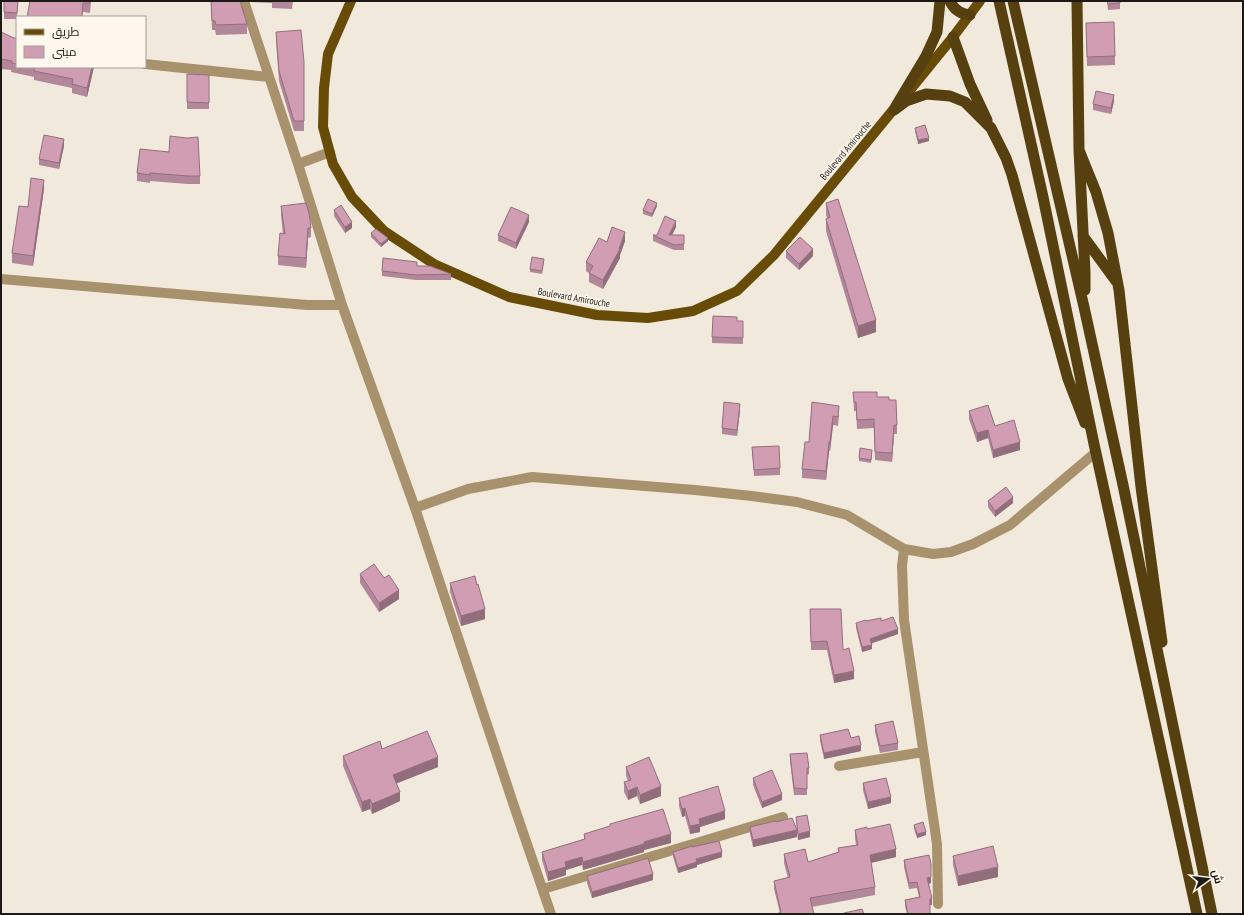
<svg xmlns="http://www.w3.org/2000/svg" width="1244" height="915" viewBox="0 0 1244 915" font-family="'PT Sans Narrow',Cairo,sans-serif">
	<rect width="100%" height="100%" fill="#f2e9dd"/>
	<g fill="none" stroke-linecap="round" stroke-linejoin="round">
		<!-- minor -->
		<path stroke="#a8926e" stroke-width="10" d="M244 1 298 164 342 305 415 508 514 806 551 914
			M145 64 269 77
			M298 164 330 152
			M1 279 307 305H342
			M415 508 468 489 532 477 695 490 752 496 797 502 847 515 904 549 933 554 951 552 973 544 1010 525 1096 452
			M904 549 902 566 904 620 937 844 938 904
			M839 766 923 752
			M543 889 783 817"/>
		<!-- primary -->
		<path stroke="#684b07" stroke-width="10" d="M351 1 328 54 324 88 323 127 333 164 352 197 384 231 434 264 509 297 597 315 648 318 693 311 737 291 774 255 898 104
			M910 90 953 37 980 1"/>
		<!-- trunk -->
		<path stroke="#574010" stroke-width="11" d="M950 1C954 10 961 14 970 15
			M999 1 1043 197 1094 444 1197 914
			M1013 1 1084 307 1123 485 1212 914
			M1077 1 1079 150 1085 272V290
			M953 37 970 84 987 120
			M896 106 926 56 937 32 940 1
			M894 110 906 101 926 94 950 96 965 102 991 128 1006 158 1012 175 1068 379 1085 423
			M1079 150 1096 192 1108 233 1119 290 1141 487 1162 642
			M1083 236 1116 281"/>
	</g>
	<!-- wall -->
	<path fill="#b3879a" d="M4 1H18L17 19H4Z
		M91 1 90 13 83 12 27 17Z
		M211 1 247 24V34L216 35 215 30H212Z
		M251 1H293L292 9 272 8V3L251 2Z
		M1107 1H1120V9L1108 10Z
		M1086 23 1115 56V65L1087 66Z
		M1 32 14 38H17V67H94L87 97 72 93V88L34 80V77L11 72V70L1 69Z
		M276 32 304 62V131H294L279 81 276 41Z
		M187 74 209 75V109H187Z
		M1114 101 1111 114 1093 110V104Z
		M915 128 929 141 918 144 915 131Z
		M64 146 59 169 39 165V159Z
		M140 149 200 176V184H188L150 181V183L137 181V173Z
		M44 189 33 266 12 263V253L28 207Z
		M826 203 876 332 858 338 826 231V219L827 218 826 215Z
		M281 206 311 228V237L308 238 306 268 278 265V256L283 234 281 216Z
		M657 206 652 217 643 214V210Z
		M334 210 352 228 345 233 334 216Z
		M529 222 516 249 498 241V235Z
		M676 227 672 235H684V250H674L653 241V235H657Z
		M371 233 388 241 381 247 371 237Z
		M625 241 620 255V258L603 289 589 282V273L586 271V262L607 242Z
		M786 251 813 256 799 270 786 258Z
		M544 262 542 274 530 272V269Z
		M417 266 451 274V280H416L382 276V271Z
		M737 321H743V344L712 343V337Z
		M853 392 877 397 889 400 897 425V434H894L892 462 875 460 874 428 857 429 856 411H854Z
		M812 402 839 415 838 426 833 425 830 451H829L826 480 802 478V469L809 442Z
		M740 410 737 436 722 434V428Z
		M969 411 995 426 1020 450 993 458 988 438 977 442 969 419Z
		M752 447 780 468V475L754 476Z
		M872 453 871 463 859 461V458Z
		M988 501 1013 503 995 517 988 507Z
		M360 574 384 578 399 599 379 612 360 583Z
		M450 583 485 619 461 626 450 592Z
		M810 609 843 650 854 679 834 683 827 650H811Z
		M866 621H881L898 634 872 643V649L862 652 856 628V623Z
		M875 725 898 743V750L880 753 875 732Z
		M820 735 851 738 861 751 824 759 820 741Z
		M382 749 438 767 396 783 400 801 372 814 370 809 362 812 343 766V756Z
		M790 754 809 768V774L807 775V795H794L790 761Z
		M626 767 661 796 640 804 637 796 628 800 624 792V782L628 781 626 776Z
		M753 778 782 800 762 808 753 785Z
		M863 783 891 803 868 809 863 790Z
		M679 798 725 819 700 827V832L690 834 685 816 682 817 679 806Z
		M796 817 810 837 798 840 797 831V837L753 847 750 834V827L776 822 797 830Z
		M610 824 671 843 644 850V852L583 870 582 865 566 870V875L548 881 542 860V852L584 839V834L610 827Z
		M914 825 926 835 917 838 914 829Z
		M867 829 896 857 871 863 875 887V895L812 907 780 913 774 889V881L788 878 784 863V854L808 862 838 852V848L856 845 855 838V830Z
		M692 847 722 857 697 865V867L678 873 673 857V852Z
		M953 856 998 877 958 886 953 865Z
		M904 860 931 883 929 884 932 905H930V914H907L905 906V900L919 897 917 888 909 889 904 867Z
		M587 876 653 880 592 898 587 883Z"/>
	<!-- shaded-wall -->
	<path fill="#926e7d" d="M92 67H94L87 97V88Z
		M1114 95V101L1111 114V108Z
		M929 138V141L918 144V140Z
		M64 139V146L59 169V163Z
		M44 180V189L33 266V256Z
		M657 203V206L652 217V214Z
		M529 215V222L516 249V243Z
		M676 221V227L669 241V235Z
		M352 222V228L345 233V227Z
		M308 228V238L306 268V258Z
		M625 232V241L620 255V258L603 289V280L619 249Z
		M388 238V241L381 247V244Z
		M813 249V256L799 270V264Z
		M876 320V332L858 338V326Z
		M740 404V410L737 436V430Z
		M833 416V425L830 451V442Z
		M894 425V434L892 462V453Z
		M988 430V438L977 442V433Z
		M829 442V451L826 480V471Z
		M1020 442V450L993 458V450Z
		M1013 497V503L995 517V511Z
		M399 590V599L379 612V603Z
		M485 609V619L461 626V616Z
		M898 629V634L870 644V639Z
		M872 645V649L862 652V647Z
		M854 671V679L834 683V675Z
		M861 745V751L824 759V753Z
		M438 757V767L393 785V775Z
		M661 786V796L640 804V795Z
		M637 787V796L628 800V791Z
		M400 792V801L372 814V804Z
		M782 794V800L762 808V802Z
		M891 797V803L868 809V802Z
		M370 799V809L362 812V802Z
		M685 808V816L682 817V809Z
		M725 811V819L700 827V832L690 834V826L699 819Z
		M797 830V837L753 847V840Z
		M810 831V837L798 840V834Z
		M926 832V835L917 838V834Z
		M671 834V843L644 850V852L583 870V862L644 842Z
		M896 849V857L870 863V855Z
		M722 852V857L697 865V867L678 873V868L696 859Z
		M582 857V865L566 870V875L548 881V872L565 862Z
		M998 867V877L958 886V876Z
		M653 874V880L592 898V892Z
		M931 877V883L927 884V878Z
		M932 898V905H930V899Z"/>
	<!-- building -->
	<path fill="#d09db3" stroke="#926e7d" d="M4 1H18L17 13 4 12Z
		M30 1H90V3H83L82 17H27Z
		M211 1H240L247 24 216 25 215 21H212Z
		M1107 1H1120V3L1108 4Z
		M1114 22 1115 56 1087 57 1086 23Z
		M301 30 304 62V121H294L279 71 276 32Z
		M1 32 14 38H17V64L11 63 12 61 1 59Z
		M32 67H92L87 88 72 84 73 79 34 71V67Z
		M187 74 209 75V103L187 102Z
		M1096 91 1114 95 1111 108 1093 104Z
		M925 125 929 138 918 140 915 128Z
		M44 135 64 139 59 163 39 159Z
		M170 136 187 138 198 137 200 176H188L150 173V175L137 173 140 149 169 152Z
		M31 178 44 180 33 256 12 253 19 206 28 207Z
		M648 199 657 203 652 214 643 210Z
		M838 199 876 320 858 326 826 219 830 217 826 203Z
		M306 203 309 213 311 228H308L306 258 278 256 280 233 285 234 281 206Z
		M341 205 352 222 345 227 334 210Z
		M511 207 529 215 516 243 498 235Z
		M665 216 676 221 669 235H684V244L674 245 653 235H657Z
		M612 227 625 232 619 249H620L603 280 589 273 593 266 586 262 599 238 607 242Z
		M376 229 388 238 381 244 371 233Z
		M800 237 813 249 799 264 786 251Z
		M532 257 544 259 542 271 530 269Z
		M383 258 417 262V266H430L451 274 416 275 382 271Z
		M713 316 737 317V321H743V338L712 337Z
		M853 392H877V397H889V400H896L897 425H894L892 453 875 452 874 419 857 420 856 402H854Z
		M724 402 740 404 737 430 722 428Z
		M812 402 839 406 838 417 833 416 830 442H829L826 471 802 469 805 442H809Z
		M988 405 995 426 1014 420 1020 442 993 450 988 430 977 433 969 411Z
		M779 446 780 468 754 470 752 447Z
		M860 448 872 450 871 460 859 458Z
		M1006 487 1013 497 995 511 988 501Z
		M374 564 384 578 389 575 399 590 379 603 360 574Z
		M475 576 477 585 478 584 485 609 461 616 450 583Z
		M810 609H841L843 650 849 648 854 671 834 675 827 641 811 642Z
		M893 617 898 629 870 639 872 645 862 647 856 623 866 620V621L881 618V621Z
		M893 721 898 743 880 746 875 725Z
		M848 729 851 738 859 736 861 745 824 753 820 735Z
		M427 731 438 757 393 775 400 792 372 804 370 799 362 802 343 756 380 741 382 749Z
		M807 753 809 768H807V789L794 788 790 754Z
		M649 757 661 786 640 795 637 787 628 791 624 782 631 780 626 767Z
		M772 770 782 794 762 802 753 778Z
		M886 778 891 797 868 802 863 783Z
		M718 786 725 811 699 819 700 824 690 826 685 808 682 809 679 798Z
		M663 809 671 834 644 842V844L583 862 582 857 565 862 566 867 548 872 542 852 585 839 584 834 610 826V824Z
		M807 815 810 831 798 834 796 817Z
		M792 818 797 830 753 840 750 827 775 821 776 822Z
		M923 822 926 832 917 834 914 825Z
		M890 824 896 849 870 855 875 887 810 898 814 914H777L781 912 774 881 790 877 784 854 805 849 808 862 839 852 838 848 858 845 855 830 867 827V829Z
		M719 841 722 852 696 859 697 862 678 868 673 852 692 846V847Z
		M993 846 998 867 958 876 953 856Z
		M929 855 931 864V877L927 878 932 898 930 899V914H908L905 900 920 897 917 882 909 883 904 860Z
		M648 858 653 874 592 892 587 876Z
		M862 909 864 914H845L844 913Z"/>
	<g text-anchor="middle" stroke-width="3" stroke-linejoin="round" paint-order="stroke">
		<!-- street labels -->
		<g font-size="10" fill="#1d1a16" stroke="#fef7ed">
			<text transform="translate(845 150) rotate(-50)" y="4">Boulevard Amirouche</text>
			<text transform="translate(574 297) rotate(10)" y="4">Boulevard Amirouche</text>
		</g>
	</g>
	<!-- border -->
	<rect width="1244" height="915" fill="none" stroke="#1d1a16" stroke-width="4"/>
	<!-- legend -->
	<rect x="16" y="16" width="130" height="52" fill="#fef7ed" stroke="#a49f97"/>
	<rect x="24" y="29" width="20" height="6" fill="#684b07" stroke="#a49f97"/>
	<text x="52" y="36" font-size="12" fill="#1d1a16">طريق</text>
	<rect x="24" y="46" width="20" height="12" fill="#d09db3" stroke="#a49f97"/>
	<text x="52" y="56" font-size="12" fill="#1d1a16">مبنى</text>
	<!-- north arrow -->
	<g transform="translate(1208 879) rotate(75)" stroke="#fef7ed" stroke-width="3" paint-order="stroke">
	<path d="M0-3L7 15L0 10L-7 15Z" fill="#1d1a16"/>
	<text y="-6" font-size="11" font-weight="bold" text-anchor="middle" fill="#1d1a16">ش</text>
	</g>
</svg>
